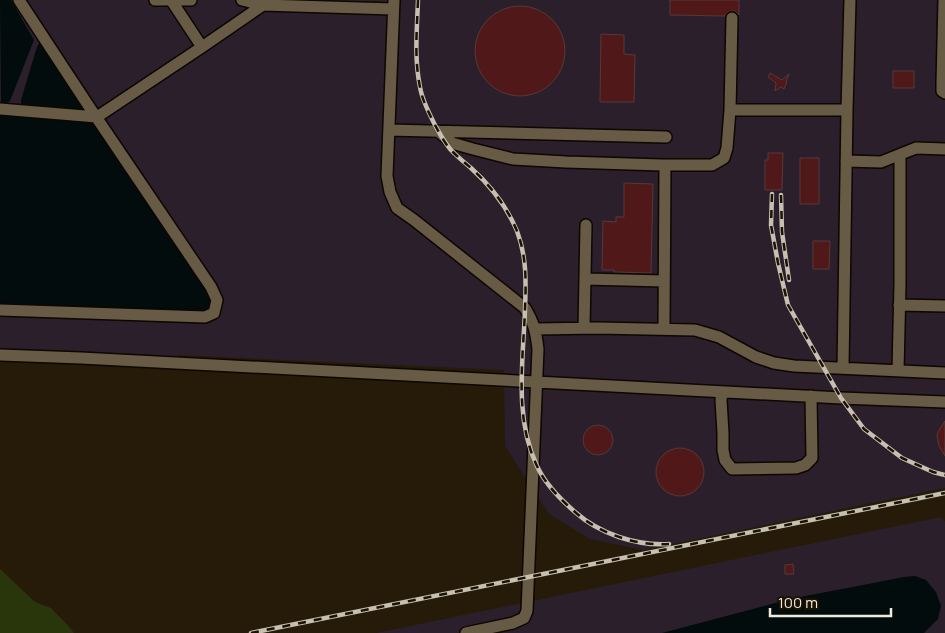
<svg xmlns="http://www.w3.org/2000/svg" width="945" height="633" viewBox="0 0 945 633" font-family="Manrope,sans-serif">
	<rect width="100%" height="100%" fill="#261b08"/>
	<!-- industrial -->
	<path fill="#2c1f2c" d="M0 0H945V488L643 550 590 539 549 514 505 446 504 370 178 355 177 365 0 360Z
		M941 517 945 522V633H376Z"/>
	<!-- green -->
	<path fill="#29360c" d="M0 569 35 602 51 608 71 629 74 633H0Z"/>
	<!-- water -->
	<path fill="#030c0c" d="M0 0H11L34 40 10 101 1 106Z
		M42 42 85 108 82 111 21 105V100L36 50 39 43Z
		M0 113 88 121 98 124 208 295 212 304 209 311 198 313 0 306Z
		M915 576 926 580 936 592 941 606 938 619 924 633H662L790 599 904 577Z"/>
	<!-- building -->
	<path fill="#51181a" stroke="#543a39" d="M670 0H739V15L735 11H732L728 12 725 16 670 15Z
		M475 51a45 45 0 1 1 90 0a45 45 0 1 1-90 0Z
		M601 34 624 35V54L635 55 634 102H600Z
		M893 71H914V88H893Z
		M770 73 782 80 789 74 786 82 787 83 786 84 784 89 781 87 775 91 776 83 768 77Z
		M768 153H783L782 190H765V160H768Z
		M800 158H819V204H800Z
		M624 183 653 184 651 273 614 272V270H602L603 221 616 222V217H624Z
		M813 241H830L829 269H813Z
		M945 421V456L939 446 937 436 938 432Z
		M583 440a15 15 0 1 1 30 0a15 15 0 1 1-30 0Z
		M656 472a24 24 0 1 1 48 0a24 24 0 1 1-48 0Z
		M793 564 794 574H785V565Z"/>
	<g fill="none" stroke-linecap="round" stroke-linejoin="round">
		<defs>
			<path id="minor" d="M155 0H191
				M171 0 202 47
				M242 0 263 5 393 9
				M394 0 387 176 390 192 397 208 414 220 525 308C534 323 536 332 538 349L527 611 524 618 513 623 466 633
				M944 0 942 84V91L945 93
				M0 109 97 117 202 47 263 5
				M730 110H847
				M389 130 666 137
				M438 131 452 143 473 149 513 159 566 162 662 165H712L724 158 727 148 730 110 732 18
				M846 161 881 162 916 148 945 149
				M585 279 664 281
				M899 305 945 306
				M0 310 205 317 214 313 217 300 211 287 88 105 19 0
				M584 328 586 225
				M536 329 598 328 695 330 719 337 756 357 774 363 794 366 945 373
				M664 329 665 165
				M0 355 81 358 841 398 945 402
				M843 368 847 110 850 0
				M898 371 900 284V155
				M722 392 721 400 723 433V450L725 460 732 469 796 468 805 465 812 458 811 396"/>
		</defs>
		<!-- minor casing -->
		<use href="#minor" stroke="#0e0600" stroke-width="14"/>
		<!-- minor -->
		<use href="#minor" stroke="#675b45" stroke-width="11"/>
		<defs>
			<path id="rail" d="M418 0C417 29 414 58 420 87 422 100 429 113 435 125 440 134 446 146 454 153 459 158 465 163 471 168 491 186 507 207 517 231 527 257 526 283 525 310 523 361 514 418 537 466 545 484 560 499 575 512 600 534 636 546 669 544
				M772 194 771 225 778 263 788 305 841 398 864 429 902 458 933 472 945 475
				M781 195 782 232 789 280
				M251 633 945 493"/>
		</defs>
		<!-- rail casing -->
		<use href="#rail" stroke="#c7c0b2" stroke-width="4.5"/>
		<!-- rail -->
		<use href="#rail" stroke="#1c1201" stroke-width="2.5" stroke-dasharray="8" stroke-linecap="butt"/>
	</g>
	<!-- scale -->
	<path d="M770 608v8h121v-8" fill="none" stroke="#f1eade" stroke-width="2.5"/>
	<text x="778" y="608" font-size="15" fill="#f1eade" stroke="#1c1201" stroke-width="4" paint-order="stroke">100 m</text>
</svg>
